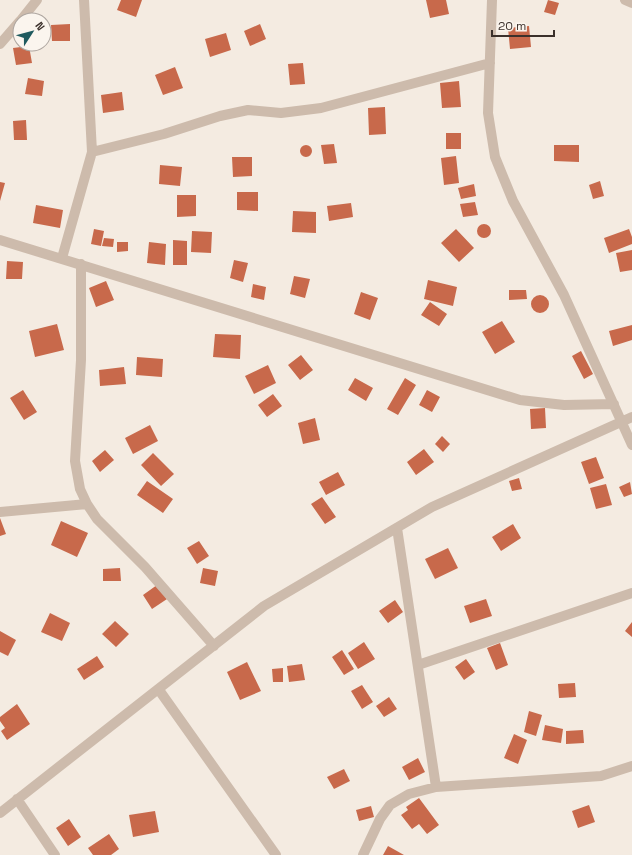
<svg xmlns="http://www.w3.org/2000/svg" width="632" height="855" viewBox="0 0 632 855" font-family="'Space Grotesk',sans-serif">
	<rect width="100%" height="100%" fill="#f4ebe1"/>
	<!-- building -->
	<path fill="#c8694b" d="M121 0H142L136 17 117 10Z
		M426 0H446L449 14 430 18Z
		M548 0 559 3 555 15 544 12Z
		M70 24V41H52L51 25Z
		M260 24 266 39 250 46 244 31Z
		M529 26 531 47 510 49 508 28Z
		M226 33 231 50 210 57 205 39Z
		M29 46 32 63 16 65 13 48Z
		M303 63 305 84 290 85 288 64Z
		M175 67 183 88 163 95 155 75Z
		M28 78 44 81 42 96 25 94Z
		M459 81 461 107 442 108 440 83Z
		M122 92 124 110 103 113 101 95Z
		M385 107 386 134 369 135 368 108Z
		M26 120 27 140H14L13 121Z
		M446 133H461V149H446Z
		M334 144 337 163 324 164 321 145Z
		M300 151a6 6 0 1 1 12 0a6 6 0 1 1-12 0Z
		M554 145H579V162L554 161Z
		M456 156 459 183 444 185 441 158Z
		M232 157H252V176L233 177Z
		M160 165 182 167 180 186 159 184Z
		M600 181 604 196 593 199 589 185Z
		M0 182 5 183 0 201Z
		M474 184 476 196 461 199 458 188Z
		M237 192H258V211L237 210Z
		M177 195H196V216L177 217Z
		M475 202 478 215 463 217 460 204Z
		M351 203 353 217 329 221 327 206Z
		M36 205 63 210 60 228 33 223Z
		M293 211 316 212V233L292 232Z
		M477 231a7 7 0 1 1 14 0a7 7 0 1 1-14 0Z
		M94 229 104 231 101 246 91 244Z
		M456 229 474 248 459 262 441 243Z
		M629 229 632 237V244L609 253 604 238Z
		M192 231 212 232 211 253 191 252Z
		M104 238 114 239 113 247 102 246Z
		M173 240 187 241V265H173Z
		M117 242H128V251L117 252Z
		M149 242 166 244 165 265 147 263Z
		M632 250V270L620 272 616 253Z
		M234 260 248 263 243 282 230 278Z
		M7 261 23 262 22 279H6Z
		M294 276 310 279 305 298 290 294Z
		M428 280 457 287 453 306 424 299Z
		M106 281 114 300 96 307 89 288Z
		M253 284 266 287 264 300 251 297Z
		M509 290H526L527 299 509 300Z
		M361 292 378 298 370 320 354 314Z
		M531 304a9 9 0 1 1 18 0a9 9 0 1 1-18 0Z
		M430 302 447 314 439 326 421 315Z
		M502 321 515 342 495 354 482 332Z
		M57 324 64 350 35 357 29 331Z
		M632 325V340L613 346 609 331Z
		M215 334 241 335 240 359 213 357Z
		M581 351 593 374 584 379 572 356Z
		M301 355 313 370 300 380 288 365Z
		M137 357 163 359 162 377 136 375Z
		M268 365 276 383 254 394 245 376Z
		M124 367 126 384 100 386 99 370Z
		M355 378 373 388 366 401 348 390Z
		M405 378 416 385 398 415 387 409Z
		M23 390 37 412 24 420 10 398Z
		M427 390 440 397 432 412 419 405Z
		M273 394 282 406 267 417 258 405Z
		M545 408 546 428 531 429 530 409Z
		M315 418 320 440 303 444 298 423Z
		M150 425 158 441 133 454 125 438Z
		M442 436 450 444 443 452 435 444Z
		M424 449 434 462 416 475 407 462Z
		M105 450 114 460 100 472 92 461Z
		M153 453 174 474 161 486 141 465Z
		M596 457 604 478 589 484 581 462Z
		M338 472 345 485 326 495 319 482Z
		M519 478 522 489 512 491 509 481Z
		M147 481 173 499 163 513 137 495Z
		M630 482 632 494 624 497 619 487Z
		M606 484 612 505 596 509 590 488Z
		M322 497 336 517 325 524 311 504Z
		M0 518 6 534 0 536Z
		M61 521 88 533 77 557 51 545Z
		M513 524 521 538 501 551 492 537Z
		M199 541 209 556 197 564 187 548Z
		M448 548 458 568 435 579 425 559Z
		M120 568 121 581H103V569Z
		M203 568 218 571 215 586 200 583Z
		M157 585 167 599 152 609 143 595Z
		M486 599 492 616 470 623 464 606Z
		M395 600 403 612 388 623 379 611Z
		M50 613 70 623 62 641 41 632Z
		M115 621 129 634 116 647 102 634Z
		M632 622V637L625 631Z
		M0 631 16 640 8 656 0 652Z
		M364 642 375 659 358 669 348 653Z
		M500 643 508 665 496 670 487 648Z
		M342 650 354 669 344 675 332 657Z
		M97 656 104 667 84 680 77 669Z
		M466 659 475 672 464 680 455 667Z
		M247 662 261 691 240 700 227 672Z
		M302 664 305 680 289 682 287 666Z
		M283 668V682H273L272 669Z
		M575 683 576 697 559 698 558 684Z
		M362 685 373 702 362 709 351 691Z
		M389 697 397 709 384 717 376 706Z
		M17 704 30 724 7 740 1 731 5 728 0 721V717Z
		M529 711 542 715 536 736 524 732Z
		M545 725 563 729 561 743 542 740Z
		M583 730 584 743 566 744V731Z
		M514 734 527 740 518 764 504 758Z
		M418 758 425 772 409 780 402 767Z
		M344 769 350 781 334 789 327 777Z
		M419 798 439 825 427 834 419 824 412 829 401 815 408 810 406 807Z
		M589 805 595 822 578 828 572 811Z
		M371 806 374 817 359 821 356 810Z
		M155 811 159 832 133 837 129 815Z
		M69 819 81 837 68 846 56 828Z
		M109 834 119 849 111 855H93L88 848Z
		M388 846 404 855H383Z"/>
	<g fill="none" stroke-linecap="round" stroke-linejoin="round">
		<!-- minor -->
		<path stroke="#cdbbac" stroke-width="10" d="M492 0 488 113 495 157 513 201 564 295 632 445
			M625 0 632 3
			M21 20 37 0
			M0 44 20 21
			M92 152 164 134 220 116 248 110 281 113 321 108 490 63
			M0 240 520 400 564 405 614 404
			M62 258 92 152 84 0
			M81 264V360L75 461 80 489 87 504 97 519 145 567 214 646
			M0 512 87 504
			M397 528 436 787
			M418 665 632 593
			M159 690 276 855
			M17 799 55 855
			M0 813 264 606 432 507 632 417
			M363 855 380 819 390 805 409 794 436 787 601 776 632 766"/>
	</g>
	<!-- north arrow -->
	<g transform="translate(32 32) rotate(54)"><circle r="19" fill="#fbf5ee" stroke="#aea6a0"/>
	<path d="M0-3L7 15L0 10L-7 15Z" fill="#1f5a5e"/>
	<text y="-6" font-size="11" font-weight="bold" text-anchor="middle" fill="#3b302b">N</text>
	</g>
	<!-- scale -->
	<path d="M492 30v6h62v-6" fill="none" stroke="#3b302b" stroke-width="2"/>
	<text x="498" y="30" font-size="12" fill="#3b302b" stroke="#fbf5ee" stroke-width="3" paint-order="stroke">20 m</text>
</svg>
